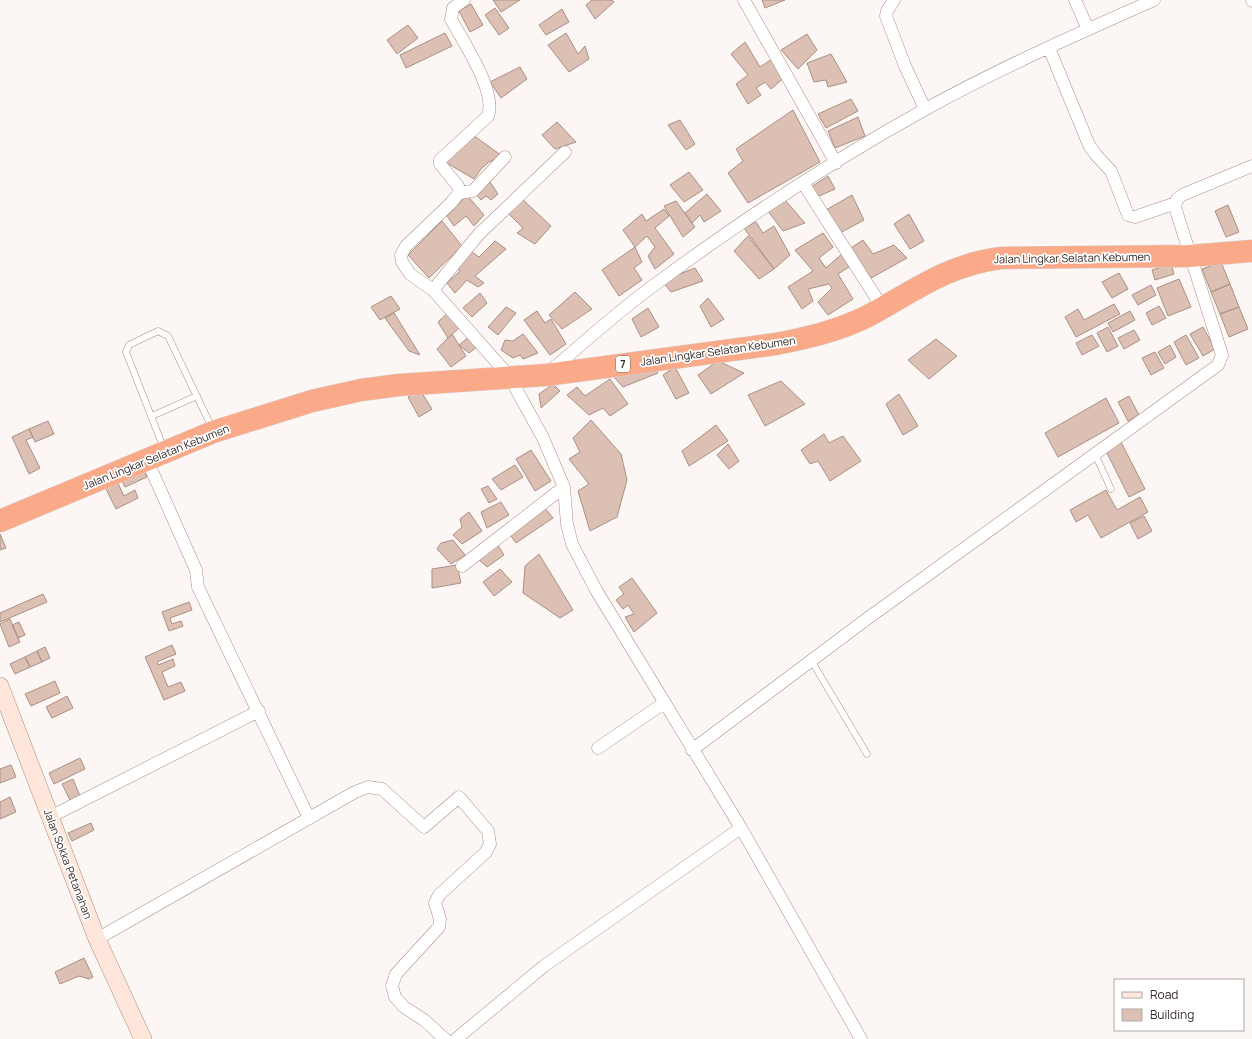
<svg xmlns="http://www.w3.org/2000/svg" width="1252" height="1039" viewBox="0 0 1252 1039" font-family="Manrope,sans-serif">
	<rect width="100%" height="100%" fill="#fcf6f4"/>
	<!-- building -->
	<path fill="#ddc0b4" stroke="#aa8f84" d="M493 0H520L501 12Z
		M592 0H612L614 2 595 19 586 5Z
		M762 0H785L765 8Z
		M471 4 483 25 470 32 459 11Z
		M495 8 509 28 499 35 485 15Z
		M562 9 569 22 546 35 539 25Z
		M408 25 418 38 397 54 387 40Z
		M445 33 452 46 406 68 400 55Z
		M566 33 578 54 585 46 589 59 569 72 548 45Z
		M807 34 817 50 798 69 781 50Z
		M745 42 760 67 775 57 785 77 771 89 765 82 756 88 761 95 748 104 736 84 748 75 731 54Z
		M831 54 847 82 828 87 826 80 814 82 807 63Z
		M520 67 527 79 501 98 490 82Z
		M851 99 858 111 826 128 818 114Z
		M793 110 820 162 748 203 728 173 743 161 736 149Z
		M858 117 865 136 835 148 828 131Z
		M680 120 695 144 686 150 668 125Z
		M557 122 576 142 555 149 542 135Z
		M473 135 502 156 489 162 481 169 474 179 445 162Z
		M689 172 703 190 684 202 670 185Z
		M828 176 835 189 817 197 811 187Z
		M490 182 498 194 491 200 486 196 481 200 477 195Z
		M707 194 721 211 704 222 700 215 692 223 685 213Z
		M467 195 484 215 474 226 466 216 454 226 447 216Z
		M852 195 864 220 838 234 826 210Z
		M521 198 551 226 535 244 517 233 523 228 509 214Z
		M784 199 805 223 783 231 768 211Z
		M676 201 695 227 683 237 664 206Z
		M1228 205 1239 232 1226 237 1215 211Z
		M664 209 669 216 655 228 674 254 655 269 648 256 655 247 647 236 635 247 623 230 642 214 646 221Z
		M909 214 924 241 910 249 894 224Z
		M442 221 462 246 429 278 408 255Z
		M756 222 763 233 774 226 790 255 774 269 744 228Z
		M823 233 833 247 819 258 826 268 844 252 852 265 838 274 853 299 828 315 818 302 832 288 829 284 808 289 813 301 802 309 788 287 813 271 795 250Z
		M748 236 774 269 759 279 734 251Z
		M863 240 873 254 894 245 907 258 871 278 851 248Z
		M495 241 506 249 475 276 484 283 478 287 467 280 455 293 447 283 460 271 454 265 469 250 479 257Z
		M635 247 642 262 634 268 642 280 619 296 602 270Z
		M1221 262 1230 284 1211 292 1202 269Z
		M1171 264 1174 274 1155 280 1152 270Z
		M695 268 703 281 671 292 662 281Z
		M1119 273 1128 289 1112 298 1102 282Z
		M1179 279 1191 307 1168 316 1157 288Z
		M1230 284 1239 307 1220 314 1211 292Z
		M1151 285 1156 295 1138 305 1132 295Z
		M575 292 592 309 562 329 549 315Z
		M480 293 487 303 472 317 463 308Z
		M391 296 400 309 380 320 371 307Z
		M708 298 724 319 711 327 700 306Z
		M1114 304 1120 314 1076 337 1065 317 1078 309 1084 320Z
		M1159 306 1166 318 1152 325 1146 313Z
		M506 307 516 313 498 335 488 327Z
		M1239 307 1248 329 1229 337 1220 314Z
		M648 308 659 327 641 337 632 319Z
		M450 311 459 328 448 338 438 322Z
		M537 311 545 323 551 319 566 344 550 355 524 320Z
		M1130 311 1135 320 1113 332 1108 323Z
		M394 313 420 355 409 351 385 318Z
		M1108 327 1118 346 1107 352 1097 333Z
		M1203 327 1215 349 1203 356 1190 334Z
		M1134 330 1140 340 1124 349 1118 338Z
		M452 334 466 356 451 367 437 349Z
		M523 334 538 353 523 359 520 355 513 358 501 350 505 340 513 341Z
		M471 335 478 346 469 353 459 345Z
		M1092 335 1099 346 1082 355 1076 343Z
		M1186 335 1199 358 1186 365 1174 342Z
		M936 339 957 356 929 379 908 360Z
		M1170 345 1176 357 1165 364 1158 352Z
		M1155 352 1164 368 1151 375 1142 358Z
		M718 361 744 373 711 394 698 375Z
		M651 363 658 373 623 387 613 376Z
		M675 367 689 393 676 399 663 375Z
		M610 379 628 404 610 416 603 408 589 415 567 395 577 387 585 396Z
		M781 381 805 404 765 426 748 395Z
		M553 384 560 391 541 408 539 394Z
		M420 390 432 409 419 417 408 397Z
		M899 394 918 426 903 435 886 404Z
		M1129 396 1139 415 1128 421 1118 402Z
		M1106 398 1119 423 1058 457 1045 433Z
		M591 420 621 454 627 480 617 517 590 531 578 491 589 484 569 459 580 452 573 438Z
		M48 421 54 434 35 442 29 429Z
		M716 425 728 441 689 466 682 451Z
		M29 429 33 437 26 440 40 468 29 474 12 437Z
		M824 434 829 443 843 436 861 461 830 481 818 461 810 464 801 450Z
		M1121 442 1145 489 1129 497 1105 449Z
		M728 444 739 461 729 469 717 455Z
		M531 450 551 481 535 491 516 459Z
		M515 465 523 477 501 490 492 479Z
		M143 468 147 477 125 487 120 478Z
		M116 479 124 496 135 490 138 498 116 509 104 485Z
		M488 486 497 499 489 503 481 489Z
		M1106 490 1117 510 1140 497 1148 512 1101 538 1088 515 1076 522 1070 510Z
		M501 502 509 515 487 528 481 512Z
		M544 507 553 518 516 543 508 532Z
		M469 512 482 531 462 544 453 535 462 527 460 519Z
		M1144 516 1152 531 1138 539 1130 523Z
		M0 534 6 548 0 550Z
		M453 540 465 555 451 564 437 549 441 543Z
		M497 544 504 555 487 567 478 559Z
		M539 554 573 610 560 618 523 593 525 566Z
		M457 565 461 583 432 588V569Z
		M500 569 512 582 494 596 483 582Z
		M632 578 657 613 634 632 625 617 634 614 628 605 623 609 616 600 624 594 619 587Z
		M43 594 47 602 0 622V613Z
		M189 602 192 610 170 618 172 624 181 621 183 626 169 631 162 612Z
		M10 619 20 642 9 647 0 624Z
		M19 622 25 635 18 638 12 625Z
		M172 645 176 654 157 662 158 665 173 659 175 666 162 672 168 687 181 682 185 691 164 700 145 657Z
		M45 647 50 658 42 662 37 651Z
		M37 651 42 662 30 667 25 657Z
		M25 657 30 667 15 674 10 664Z
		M55 681 60 693 31 706 25 694Z
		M67 696 73 708 52 718 46 707Z
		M80 758 85 769 54 784 49 773Z
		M11 765 16 777 0 783V769Z
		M73 779 80 796 70 800 62 784Z
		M10 797 16 812 0 819V802Z
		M91 823 94 830 72 841 68 833Z
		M84 958 93 977 89 979 79 976 60 984 55 972Z"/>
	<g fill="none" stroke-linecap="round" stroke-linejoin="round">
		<defs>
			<path id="lane" d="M152 416 197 396
				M164 449 126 352 129 345 158 331 168 336 212 428
				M1095 454 1111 489
				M811 660 867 754"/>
			<path id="street" d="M744 0 836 163
				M894 0 887 11 886 16 905 66 925 109
				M1075 0 1088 29
				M1252 0V1
				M1049 48 1089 145 1096 155 1111 171 1128 215 1135 217 1176 203
				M803 183 882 307
				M459 193 473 191 505 157
				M433 290 479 234 565 152
				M549 372C585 342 619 310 657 283 742 220 832 161 924 110 998 69 1077 34 1154 0
				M147 460 196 570 198 587 309 818
				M462 566 564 487
				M598 748 664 703
				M692 750 864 621 1218 365 1222 355 1175 207 1177 199 1182 195 1252 166
				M50 817 259 711
				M741 828 861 1039
				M97 939 355 792 368 787 382 789 424 827 459 797 488 831 490 844 486 852 439 895 435 903 440 919 439 927 396 974 392 986 395 997 404 1007 424 1020 445 1039
				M456 1039 544 966 741 828 596 590 572 544 567 524 564 487 543 438 509 376 433 290 410 274 402 262 401 255 406 246 451 203 459 193 458 186 440 164V160L488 116C497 91 463 42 451 19L453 8 464 0"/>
			<path id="secondary" d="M0 686 97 939 143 1039"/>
			<path id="highway" d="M0 521 213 432 312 401 361 390 399 385 546 375 776 344C807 338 837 331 866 317 913 292 946 265 1001 258L1189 256 1252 251"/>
		</defs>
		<!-- lane casing -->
		<use href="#lane" stroke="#aa8f84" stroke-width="7"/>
		<!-- street casing -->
		<use href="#street" stroke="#aa8f84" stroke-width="13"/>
		<!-- secondary casing -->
		<use href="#secondary" stroke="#aa8f84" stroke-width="18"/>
		<!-- highway casing -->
		<use href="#highway" stroke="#d6d4d3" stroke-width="23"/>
		<!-- lane -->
		<use href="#lane" stroke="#fff" stroke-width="6"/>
		<!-- street -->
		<use href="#street" stroke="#fff" stroke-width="12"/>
		<!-- secondary -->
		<use href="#secondary" stroke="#fee6db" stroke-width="17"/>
		<!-- highway -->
		<use href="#highway" stroke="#faaa88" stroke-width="22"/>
	</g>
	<g text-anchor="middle" stroke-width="3.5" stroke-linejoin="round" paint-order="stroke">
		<!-- shield labels -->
		<rect fill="#fff" stroke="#716a66" stroke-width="1" x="616" y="356" width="14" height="16" rx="3"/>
		<g font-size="10" font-weight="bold" fill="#342a25">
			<text x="623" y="368">7</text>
		</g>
		<!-- street labels -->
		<g font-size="11" fill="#342a25" stroke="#fff">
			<text transform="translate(1072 258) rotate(-1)" y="4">Jalan Lingkar Selatan Kebumen</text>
			<text transform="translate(718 351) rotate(-8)" y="4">Jalan Lingkar Selatan Kebumen</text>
			<text transform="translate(156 457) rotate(-22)" y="4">Jalan Lingkar Selatan Kebumen</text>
			<text transform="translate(68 864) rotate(69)" y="4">Jalan Sokka Petanahan</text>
		</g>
	</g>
	<!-- legend -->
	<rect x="1114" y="979" width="130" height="52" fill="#ffffff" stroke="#aeaaa8"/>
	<rect x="1122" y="992" width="20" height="6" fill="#fee6db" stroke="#aeaaa8"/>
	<text x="1150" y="999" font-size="12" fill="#342a25">Road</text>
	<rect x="1122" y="1009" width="20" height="12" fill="#ddc0b4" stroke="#aeaaa8"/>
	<text x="1150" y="1019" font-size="12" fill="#342a25">Building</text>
</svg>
